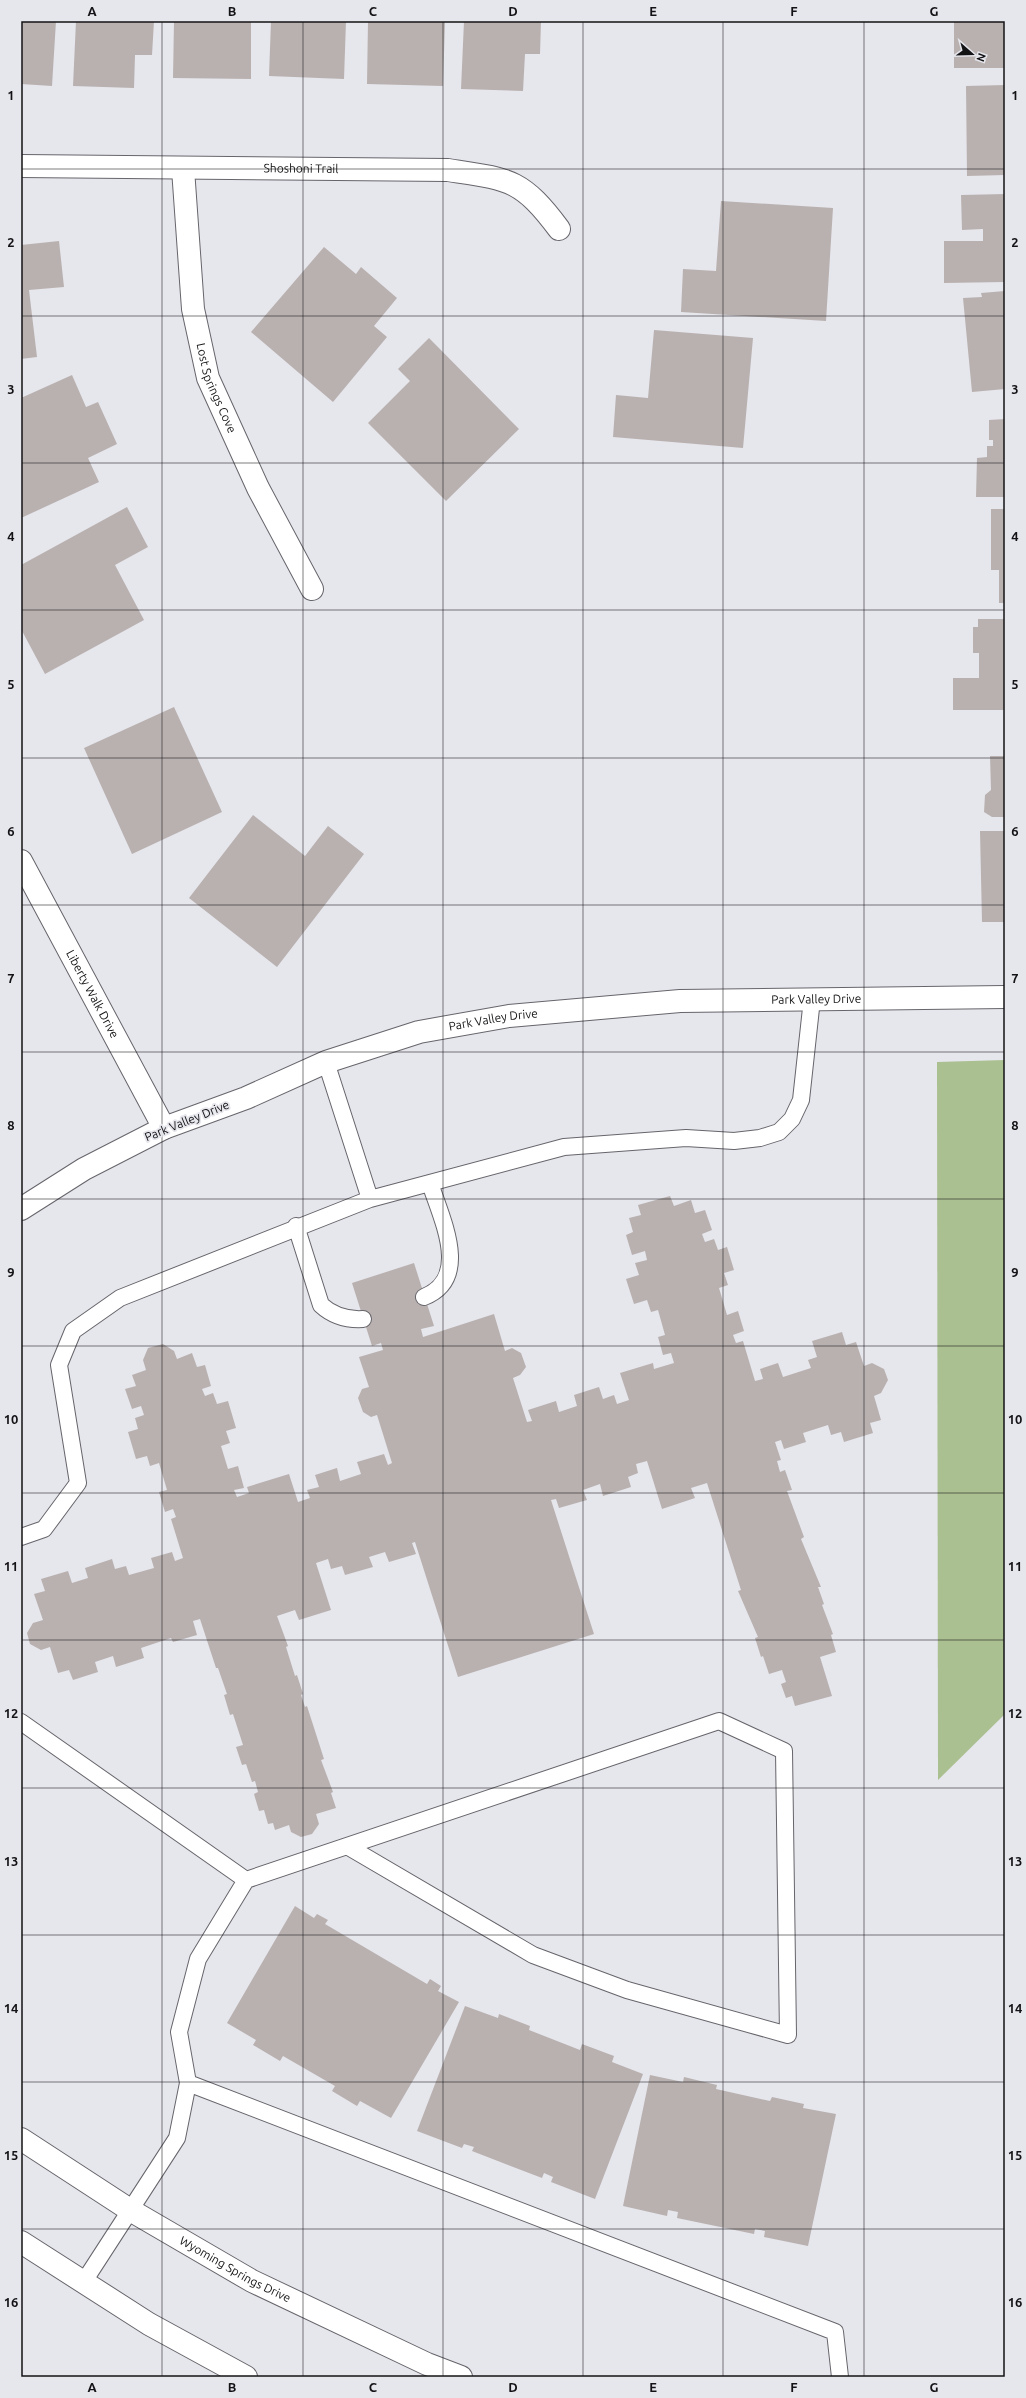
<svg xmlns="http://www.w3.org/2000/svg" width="1026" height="2398" viewBox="0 0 1026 2398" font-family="Ubuntu,sans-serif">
	<rect width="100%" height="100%" fill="#e6e6ed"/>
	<!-- green -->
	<path fill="#aac090" d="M1005 1060V1714L938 1780 937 1062Z"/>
	<!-- building -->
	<path fill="#b9b1af" d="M21 21H56L52 86 21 84Z
		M76 21H154L152 55H135L134 88 73 86Z
		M174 21H251V79L173 78Z
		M271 21H346L344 79 269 76Z
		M368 21H445L443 86 367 84Z
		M464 21H541L540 54H525L523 91 461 89Z
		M954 21H1005V68H954Z
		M1005 85V175L967 176 966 86Z
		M1005 194V282L944 283V241H983V229L962 230 961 195Z
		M721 201 833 208 826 321 681 312 683 269 716 271Z
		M59 241 64 287 29 290 37 357 21 359V245Z
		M324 247 356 274 361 267 397 298 374 326 387 337 333 402 251 332Z
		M1005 291V389L972 392 963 298 982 297 981 293Z
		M654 330 753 338 743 448 613 437 616 395 648 398Z
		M429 338 519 429 446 501 368 423 410 381 398 369Z
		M72 375 86 407 98 402 117 444 88 458 99 482 21 518V398Z
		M1005 419V497H976L977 458 987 457V446H993V440H989V420Z
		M127 507 148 547 115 565 144 620 45 674 21 629V565Z
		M991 509H1005V603H999V570H991Z
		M978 619H1005V710H953V678H979V653H973V627H978Z
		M174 707 222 812 132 854 84 748Z
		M990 756H1005V817H992L984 812 985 795 991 790Z
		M253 815 305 856 328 826 364 854 277 967 189 898Z
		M980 831H1005V922H982Z
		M670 1196 674 1206 691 1200 695 1213 705 1210 712 1230 702 1234 705 1242 714 1239 718 1250 727 1247 734 1270 724 1273 728 1285 719 1288 727 1315 738 1311 744 1331 733 1335 736 1343 743 1341 755 1381 763 1379 760 1369 778 1363 783 1377 811 1368 808 1360 817 1357 812 1341 842 1332 846 1345 856 1342 864 1366 872 1363 884 1369 888 1380 881 1393 874 1396 881 1420 870 1423 873 1433 844 1442 841 1432 831 1435 828 1425 803 1433 806 1442 784 1449 781 1440 775 1442 781 1460 777 1461 780 1472 785 1470 792 1490 787 1491 804 1537 801 1539 821 1587H818L824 1604 822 1605 833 1634 831 1635 836 1652 820 1657 832 1696 795 1706 792 1696 786 1698 781 1684 786 1682 782 1670 769 1674 763 1656 761 1657 755 1638 758 1637 738 1591 741 1590 707 1483 691 1488 695 1498 662 1509 647 1461 636 1464 638 1473 628 1477 631 1487 603 1496 600 1484 583 1490 587 1500 559 1508 556 1499 551 1500 594 1634 458 1677 415 1542 412 1543 416 1554 389 1562 385 1552 369 1557 373 1567 345 1575 342 1566 331 1569 328 1559 316 1563 331 1610 299 1620 295 1610 277 1616 288 1646 286 1647 295 1676 297 1675 303 1694 301 1695 305 1707 307 1706 324 1759 321 1760 333 1792 331 1793 336 1808 316 1814 319 1824 312 1834 301 1837 291 1832 289 1825 275 1830 273 1823 268 1824 264 1810 259 1811 254 1794 258 1792 255 1781 252 1782 246 1764 242 1765 236 1747 243 1745 233 1714 230 1715 224 1695 227 1694 218 1668H216L200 1619 193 1621 197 1635 173 1642 171 1638 141 1648 144 1658 116 1667 113 1656 95 1662 98 1672 73 1680 69 1670 58 1673 50 1647 41 1650 30 1644 27 1633 33 1623 43 1620 34 1594 45 1591 41 1579 68 1571 72 1583 88 1578 85 1568 112 1559 115 1569 126 1566 129 1575 154 1568 151 1558 172 1552 175 1561 183 1558 171 1519 176 1517 173 1509 165 1512 159 1492 167 1490 159 1463 150 1466 147 1456 136 1459 128 1432 138 1429 135 1418 144 1415 141 1406 132 1409 125 1389 136 1386 132 1375 146 1370 143 1360 148 1348 163 1344 174 1351 177 1359 192 1353 197 1367 205 1365 211 1386 202 1389 205 1396 213 1393 217 1404 228 1401 236 1428 226 1431 230 1443 221 1446 228 1469 238 1466 244 1488 234 1490 237 1497 249 1493 247 1487 289 1474 298 1502 310 1498 307 1490 319 1487 315 1475 337 1468 340 1481 361 1474 357 1462 384 1454 388 1465 392 1463 377 1415 371 1417 363 1412 358 1398 362 1389 369 1387 359 1357 383 1350 381 1343 372 1346 352 1283 414 1263 434 1326 421 1329 423 1337 494 1314 505 1351 512 1348 521 1353 526 1367 520 1375 513 1378 527 1422 532 1421 528 1410 556 1401 559 1412 577 1406 574 1395 599 1387 603 1399 614 1395 617 1404 629 1400 620 1373 653 1363 654 1369 674 1363 671 1353 663 1355 658 1337 665 1335 658 1310 651 1312 647 1300 634 1304 626 1279 639 1275 635 1263 647 1260 645 1251 632 1255 626 1235 633 1232 629 1218 641 1215 638 1205Z
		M295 1906 314 1918 317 1914 328 1920 325 1924 427 1984 430 1979 441 1986 438 1991 459 2002 391 2118 360 2101 357 2106 332 2091 335 2086 283 2056 280 2061 253 2045 256 2040 227 2023Z
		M465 2006 498 2018 499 2014 530 2026 529 2030 580 2050 582 2044 614 2056 612 2062 643 2074 595 2199 551 2182 553 2177 544 2173 542 2178 472 2151 474 2147 464 2144 462 2148 417 2131Z
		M650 2075 683 2082 684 2077 717 2085 716 2089 770 2101 772 2097 804 2104 803 2108 836 2114 808 2246 764 2237 765 2231 755 2229 754 2234 677 2218 678 2212 668 2210 667 2216 623 2206Z"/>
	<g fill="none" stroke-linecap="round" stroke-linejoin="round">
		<defs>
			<path id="service" d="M370 1199 564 1147 686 1138 734 1141 760 1138 779 1132 792 1119 801 1100 812 999
				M296 1226 321 1305C333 1316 346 1320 363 1319
				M424 1297C472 1278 441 1218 430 1183
				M21 1537 44 1529 78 1483 59 1365 73 1331 120 1298 370 1199 326 1062
				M21 1722 246 1880 198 1959 179 2032 188 2083 177 2138 83 2283
				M246 1880 719 1721 784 1751 788 2035 627 1990 533 1955 347 1846
				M188 2083 835 2332 840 2377"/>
			<g id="minor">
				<path id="s1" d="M21 166 448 170C508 179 521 178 559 229"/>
				<path id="s2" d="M183 169 193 309 208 378 258 488 312 589"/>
				<path id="s3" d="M164 1128 246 1098 326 1062 419 1032 509 1016 680 1001 1005 997"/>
			</g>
			<g id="tertiary">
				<path id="s4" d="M21 861 164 1128 84 1169 21 1209"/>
				<path id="s5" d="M21 2139 130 2210 252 2281 427 2364 461 2377"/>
				<path d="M21 2242 149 2324 246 2377"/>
			</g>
		</defs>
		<!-- service casing -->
		<use href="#service" stroke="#66656b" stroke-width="18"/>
		<!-- minor casing -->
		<use href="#minor" stroke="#66656b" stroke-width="24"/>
		<!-- tertiary casing -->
		<use href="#tertiary" stroke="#66656b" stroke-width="24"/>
		<!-- service -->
		<use href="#service" stroke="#fff" stroke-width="16"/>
		<!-- minor -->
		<use href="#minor" stroke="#fff" stroke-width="22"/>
		<!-- tertiary -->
		<use href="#tertiary" stroke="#fff" stroke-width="22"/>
	</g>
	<!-- grid -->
	<path fill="none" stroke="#131315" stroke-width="1" stroke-opacity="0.55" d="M162 21V2377M303 21V2377M443 21V2377M583 21V2377M723 21V2377M864 21V2377M21 169H1005M21 316H1005M21 463H1005M21 610H1005M21 758H1005M21 905H1005M21 1052H1005M21 1199H1005M21 1346H1005M21 1493H1005M21 1640H1005M21 1788H1005M21 1935H1005M21 2082H1005M21 2229H1005"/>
	<g text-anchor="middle" stroke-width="3.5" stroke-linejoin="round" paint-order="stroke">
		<!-- street labels -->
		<g font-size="12" fill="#131315" stroke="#e6e6ed">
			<text dy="4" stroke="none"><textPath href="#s1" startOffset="280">Shoshoni Trail</textPath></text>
			<text dy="4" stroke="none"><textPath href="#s2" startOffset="223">Lost Springs Cove</textPath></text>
			<text dy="4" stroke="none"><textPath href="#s4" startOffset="151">Liberty Walk Drive</textPath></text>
			<text dy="4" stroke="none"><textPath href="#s3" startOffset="672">Park Valley Drive</textPath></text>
			<text dy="4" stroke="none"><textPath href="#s3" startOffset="348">Park Valley Drive</textPath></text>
			<text transform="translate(187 1121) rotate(-22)" y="4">Park Valley Drive</text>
			<text dy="4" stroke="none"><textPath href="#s5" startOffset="251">Wyoming Springs Drive</textPath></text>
		</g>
	</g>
	<!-- border -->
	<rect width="1026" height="2398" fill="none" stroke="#e6e6ed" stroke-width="44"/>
	<!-- north arrow -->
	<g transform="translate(972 54) rotate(110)" stroke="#e6e6ed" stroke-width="3" paint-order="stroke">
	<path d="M0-3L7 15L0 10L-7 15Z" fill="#131315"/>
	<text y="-6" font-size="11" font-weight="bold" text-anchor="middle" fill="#131315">N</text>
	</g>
	<rect x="22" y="22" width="982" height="2354" fill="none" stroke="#131315" stroke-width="1.5"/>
	<g font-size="13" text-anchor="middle" font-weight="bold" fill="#131315">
		<text x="92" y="16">A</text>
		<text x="232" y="16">B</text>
		<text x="373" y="16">C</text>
		<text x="513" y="16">D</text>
		<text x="653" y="16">E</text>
		<text x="794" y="16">F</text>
		<text x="934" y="16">G</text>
		<text x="11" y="100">1</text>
		<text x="1015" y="100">1</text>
		<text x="11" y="247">2</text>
		<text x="1015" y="247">2</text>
		<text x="11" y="394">3</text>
		<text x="1015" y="394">3</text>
		<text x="11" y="541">4</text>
		<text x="1015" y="541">4</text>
		<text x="11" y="689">5</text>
		<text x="1015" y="689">5</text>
		<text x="11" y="836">6</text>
		<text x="1015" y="836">6</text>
		<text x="11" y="983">7</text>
		<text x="1015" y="983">7</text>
		<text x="11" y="1130">8</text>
		<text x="1015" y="1130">8</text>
		<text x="11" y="1277">9</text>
		<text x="1015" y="1277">9</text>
		<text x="11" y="1424">10</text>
		<text x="1015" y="1424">10</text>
		<text x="11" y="1571">11</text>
		<text x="1015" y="1571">11</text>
		<text x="11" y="1718">12</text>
		<text x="1015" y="1718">12</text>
		<text x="11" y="1866">13</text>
		<text x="1015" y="1866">13</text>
		<text x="11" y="2013">14</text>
		<text x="1015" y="2013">14</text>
		<text x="11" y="2160">15</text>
		<text x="1015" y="2160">15</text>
		<text x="11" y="2307">16</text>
		<text x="1015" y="2307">16</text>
		<text x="92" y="2392">A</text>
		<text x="232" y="2392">B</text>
		<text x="373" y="2392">C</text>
		<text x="513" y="2392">D</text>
		<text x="653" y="2392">E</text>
		<text x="794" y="2392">F</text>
		<text x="934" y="2392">G</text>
	</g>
</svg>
